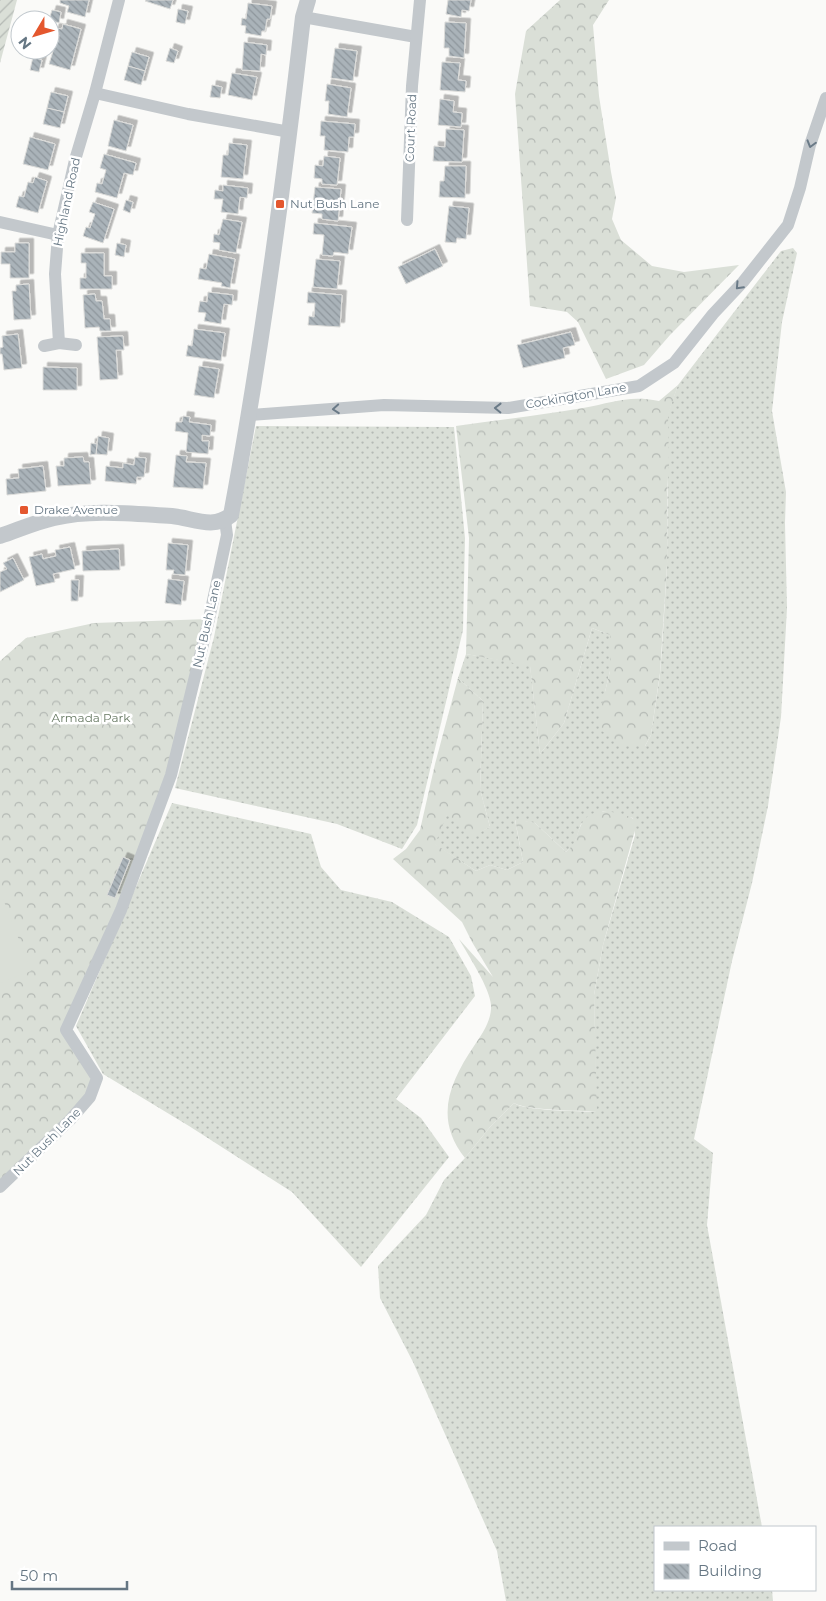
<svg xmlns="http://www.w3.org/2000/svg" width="826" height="1601" viewBox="0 0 826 1601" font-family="Montserrat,sans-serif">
<defs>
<pattern id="grass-dots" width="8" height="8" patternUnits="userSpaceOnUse" patternTransform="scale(1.25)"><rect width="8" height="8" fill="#dadfd7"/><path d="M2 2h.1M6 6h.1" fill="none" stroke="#b4b9b4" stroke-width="1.8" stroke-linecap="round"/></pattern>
<pattern id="forest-crowns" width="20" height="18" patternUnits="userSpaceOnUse" patternTransform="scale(1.25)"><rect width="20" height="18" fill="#dadfd7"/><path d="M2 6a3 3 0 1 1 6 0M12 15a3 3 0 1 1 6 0" fill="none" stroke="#b4b9b4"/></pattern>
<pattern id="garden-furrows" width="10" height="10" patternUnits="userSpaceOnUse" patternTransform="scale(1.25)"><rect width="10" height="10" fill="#dadfd7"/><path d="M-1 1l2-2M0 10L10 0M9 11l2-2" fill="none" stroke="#b4b9b4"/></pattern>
<pattern id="building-back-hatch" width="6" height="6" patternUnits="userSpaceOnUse" patternTransform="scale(1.25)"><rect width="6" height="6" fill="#aab3b9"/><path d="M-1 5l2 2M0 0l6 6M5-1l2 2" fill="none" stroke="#8e969c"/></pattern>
<filter id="shadow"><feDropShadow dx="4.5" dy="-4.5" stdDeviation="0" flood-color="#0004"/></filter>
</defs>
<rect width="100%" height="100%" fill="#fafaf8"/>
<g fill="url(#grass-dots)">
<path d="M793,248l4,5 -15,69 -10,89 14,81 -1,31 2,85 -6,109 -13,89 -16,77 -20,78 -38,178 19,14 -6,72 55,302h-107v63h117l1,11h-267l-9,-50 -84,-189 -33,-64 -2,-32 48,-51 18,-35 21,-22 25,-31 24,-24c11,8 66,8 82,9l-2,-117 9,-50 32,-110 -2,-17 -30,-7 -22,13 -7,21 -8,7 -31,-29 -20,-3 8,42 -16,8 -17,-5 -14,6 -42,-27 13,-30 26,21 17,-8 -10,-38 3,-88 -25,-23 8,-24 64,11 10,89 24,-31 28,-95 18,7v36l-5,21 40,54 6,-11 9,-61 2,-25 5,-84 1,-152 10,-28 103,-134z"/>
<path d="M256,426l198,1 11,111 -2,92 -46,195 -15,24 -65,-25 -162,-36 39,-151z"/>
<path d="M172,803l139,31 10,33 20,23 51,12 57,35 22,39 4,20 -79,103 25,19 28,39 -88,110 -69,-75 -103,-66 -86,-52 -27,-48z"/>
</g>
<g fill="url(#forest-crowns)">
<path d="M560,0h49l-16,25 6,71 12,76 5,26 -4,21 9,21 31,26 32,6 55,-7 -69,70 -26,30 -38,14 -28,-57 -11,-10 -37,-6 -15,-212 11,-63z"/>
<path d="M678,385l-10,30 1,50 -2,25v75l-7,108 -9,62 -6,11 -24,-2 -19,-13 -4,-10 12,-50v-36l-18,-7 -28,95 -24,31 -10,-88 -64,-12 3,-116 -13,-112c42,-6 85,-11 127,-18 30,-5 44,-13 76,-7z"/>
<path d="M209,619l-38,156 -105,254 31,49 -7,19 -90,90v-526l26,-23 68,-15z"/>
<path d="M458,678l25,23 -3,88 10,38 -17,9 -26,-21 -12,29 41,27 14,-6 17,5 16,-8 -8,-43 20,4 31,29c12,-10 9,-15 15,-27 6,-14 23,-16 35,-12 8,2 17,3 21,10l-34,122 -9,50 3,117c-18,-2 -70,-1 -83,-9l-24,24 -25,31c-31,-39 -16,-75 9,-112 8,-12 18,-26 17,-41 -1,-17 -23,-50 -32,-66l34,38 -21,-35 -10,-20 -69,-63 13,-10 14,-19 15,-66z"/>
</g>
<path fill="url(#garden-furrows)" d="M0,0h17l-17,63z"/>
<path fill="#dadfd7" d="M0,891l31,80 -31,12z"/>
<g fill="url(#building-back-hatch)" stroke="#dcdcda" filter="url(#shadow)">
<path d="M60,0h29l-4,17 -18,-5 2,-6 -9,-3z"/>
<path d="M146,0h27l-3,9 -25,-8z"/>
<path d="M448,0h23l-2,11 -7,-1 -1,7 -15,-3z"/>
<path d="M248,3l24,3 -2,13h-3l-2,12h-3l-1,5 -16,-3 1,-7 -5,-1 1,-7 4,1z"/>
<path d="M178,9l10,2 -3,13 -9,-2z"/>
<path d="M52,10l9,2 -2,11 -10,-3z"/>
<path d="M445,22l21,1 -2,35 -15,-2v-8h-5z"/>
<path d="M63,24l18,5 -11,41 -21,-6 5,-16 -4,-1v-7l8,2 1,-7 -6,-1 2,-6 7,1z"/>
<path d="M244,42l23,3 -1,10 -5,-1 -1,17 -18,-1z"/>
<path d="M170,48l8,3 -4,12 -8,-2z"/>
<path d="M335,48l22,3 -4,30 -22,-3z"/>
<path d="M132,52l17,5 -4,14 -17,-5z"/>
<path d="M33,57l9,3 -3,12 -9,-2z"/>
<path d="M442,62l18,1 -2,17 8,1 -1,11 -25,-2z"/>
<path d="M128,66l17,5 -4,14 -17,-5z"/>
<path d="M232,73l25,4 -5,23 -24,-5z"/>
<path d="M327,84l24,4 -4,29 -19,-3 1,-13h-4z"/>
<path d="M212,85l10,2 -2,11 -10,-1z"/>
<path d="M51,92l17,4 -4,16 -17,-4z"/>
<path d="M440,99l14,2 -1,11 9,1 -1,14 -23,-2z"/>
<path d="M47,108l17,4 -4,16 -17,-4z"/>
<path d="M114,120l19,5 -7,26 -18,-5z"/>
<path d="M321,121l34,3 -1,13h-5l-1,15 -24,-2 1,-14h-5z"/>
<path d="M446,129l18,1 -2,32 -29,-1 1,-15 11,1z"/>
<path d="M30,137l25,7 -7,26 -25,-6z"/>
<path d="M229,143l18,2 -4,34 -22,-2 2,-22h5z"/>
<path d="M104,154l32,9 -3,12 -9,-2 -7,25 -22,-6 2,-9 5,1 4,-14 -6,-2z"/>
<path d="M324,156l16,2 -3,27 -15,-1v-5l-8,-1 1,-13 8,1z"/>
<path d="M445,166h21l-1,32 -26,-1 1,-16h4z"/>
<path d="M35,177l12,4 -9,32 -22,-6 3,-11 5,1 4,-15 5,1z"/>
<path d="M223,185l25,3 -1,10 -7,-1 -2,17 -17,-2 2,-13h-9l1,-9 8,1z"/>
<path d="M315,187l26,2 -3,32 -16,-2v-5l-10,-1z"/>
<path d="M126,200l7,2 -3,11 -7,-3z"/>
<path d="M93,202l21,7 -11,34 -20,-7 3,-9 4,1 5,-14 -6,-2z"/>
<path d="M449,206l20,2 -3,31 -9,-1 -1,5 -11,-1z"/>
<path d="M223,219l19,3 -6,31 -17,-3 1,-7 -7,-1 1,-8 5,1z"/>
<path d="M314,223l38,4 -4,27 -14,-2 -1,4 -11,-1 2,-20 -11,-1z"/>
<path d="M15,243h14v35h-19v-14h-9v-12h14z"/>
<path d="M117,243l9,2 -2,12 -9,-2z"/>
<path d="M435,249l8,17 -37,18 -8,-17z"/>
<path d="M81,253h23v23h8v13h-32v-11h6v-15h-5z"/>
<path d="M209,254l26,5 -5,29 -9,-2 1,-3 -24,-4 2,-11 6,1z"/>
<path d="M316,259l24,2 -3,28 -24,-2z"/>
<path d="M29,284l2,35 -17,1 -2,-29h4v-6z"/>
<path d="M208,292l25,3 -1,10 -8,-1 -3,20 -17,-3 2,-8 -8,-1 2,-11 7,1z"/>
<path d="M308,292l34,3 -2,32 -32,-2 1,-9 5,1 1,-14h-8z"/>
<path d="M95,294l1,7h6l2,18h6l1,12h-11l-1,-4 -14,1 -2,-33z"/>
<path d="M194,329l31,4 -4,28 -35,-5 2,-11 4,1z"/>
<path d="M571,332l4,13 -12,3 2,10 -42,10 -6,-23z"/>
<path d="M18,334l4,34 -18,2 -2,-16h-2v-6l3,-1 -1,-11z"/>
<path d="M123,336l1,14h-8l2,29 -18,1 -3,-43z"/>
<path d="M199,366l20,3 -5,29 -20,-3z"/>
<path d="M43,367l34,1v22h-34z"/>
<path d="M183,416l7,1 -1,5 22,3 -1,11 -8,-1v6h7l-1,13 -22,-2 2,-19 -13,-2 1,-9h6z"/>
<path d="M98,436l11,2 -2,17 -11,-1z"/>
<path d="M91,443l6,1 -1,10 -6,1z"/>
<path d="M176,455l11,1 -1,6 20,1 -3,26 -30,-2z"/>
<path d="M83,457l1,5h5l2,22 -33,2 -2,-20h8v-8z"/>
<path d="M135,457l11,1 -2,19h-7l-1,7 -31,-3 1,-15 17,2v-5l11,2z"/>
<path d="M43,466l3,25 -39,4 -1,-16 13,-1 -1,-9z"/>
<path d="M168,543l20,2 -3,30 -12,-1 1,-4h-8z"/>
<path d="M70,547l5,22 -22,5 2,8 -19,4 -7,-29 13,-3 1,5 13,-3 -1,-6z"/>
<path d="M119,549l1,21 -37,1 -1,-20z"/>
<path d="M13,558l11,22 -24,12v-20l7,-3 -4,-6z"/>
<path d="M168,579l16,2 -3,24 -16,-2z"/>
<path d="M71,580h8l-1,21h-7z"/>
<path d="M123,857l7,3 -15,38 -8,-3z"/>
</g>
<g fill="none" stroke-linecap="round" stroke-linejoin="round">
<g stroke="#c3c8cc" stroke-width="12">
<path d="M303,17l113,20"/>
<path d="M95,93l93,21 102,18"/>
<path d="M407,220l5,-134 8,-86"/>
<path d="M0,222l58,13"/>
<path d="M59,343l-4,-69 3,-39 17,-75 20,-67 24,-93"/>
<path d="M44,346l15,-3 17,2"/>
<path d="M250,415l134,-10 124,3 131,-22 35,-23 39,-49 30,-32 45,-57 12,-37 10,-43 16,-47"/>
<path d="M0,1187l70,-67 20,-23 7,-19 -31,-48 55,-120 50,-135 38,-156 18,-84 -2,-15"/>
</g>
<path stroke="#c3c8cc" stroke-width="16" d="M0,536c18,-6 36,-14 54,-18 38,-9 80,-4 118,-2 21,2 41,14 59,-1 31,-165 53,-332 72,-498l5,-17"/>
</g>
<defs><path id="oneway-chevron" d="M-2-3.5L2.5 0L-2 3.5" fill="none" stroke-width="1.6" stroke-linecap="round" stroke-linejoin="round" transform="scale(1.25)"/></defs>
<g stroke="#6a7a87">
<use href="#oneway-chevron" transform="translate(811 144) rotate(106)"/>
<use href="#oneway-chevron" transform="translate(739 286) rotate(133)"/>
<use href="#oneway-chevron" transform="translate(498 408) rotate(-179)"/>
<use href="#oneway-chevron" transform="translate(336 409) rotate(176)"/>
</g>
<g fill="#e4572e" stroke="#fff" stroke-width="2">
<rect x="275" y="199" width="10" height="10" rx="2.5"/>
<rect x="19" y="505" width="10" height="10" rx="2.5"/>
</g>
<g text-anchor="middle" stroke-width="5" stroke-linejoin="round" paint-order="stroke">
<g font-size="12" fill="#657683" stroke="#fff">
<text transform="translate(411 128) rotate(-88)" y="4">Court Road</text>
<text transform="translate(67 202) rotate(-78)" y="4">Highland Road</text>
<text transform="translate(576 396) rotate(-10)" y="4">Cockington Lane</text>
<text transform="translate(207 624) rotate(-77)" y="4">Nut Bush Lane</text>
<text transform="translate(47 1142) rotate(-45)" y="4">Nut Bush Lane</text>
</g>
<g font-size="12" fill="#657683" stroke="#fff" text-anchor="start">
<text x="290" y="208">Nut Bush Lane</text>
<text x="34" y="514">Drake Avenue</text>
</g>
<g font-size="12" fill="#687a64" stroke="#fff">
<text x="91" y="722">Armada Park</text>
</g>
</g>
<rect x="654" y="1526" width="162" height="65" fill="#ffffff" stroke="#c1c8cd"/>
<rect x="664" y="1542" width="25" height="8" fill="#c3c8cc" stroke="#c1c8cd"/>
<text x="698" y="1551" font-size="15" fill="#657683">Road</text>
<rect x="664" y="1564" width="25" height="15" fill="url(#building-back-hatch)" stroke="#c1c8cd"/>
<text x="698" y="1576" font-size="15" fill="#657683">Building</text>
<g transform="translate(35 35) rotate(232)"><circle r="24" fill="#ffffff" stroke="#c1c8cd"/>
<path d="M0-4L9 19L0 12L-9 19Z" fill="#e4572e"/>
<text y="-8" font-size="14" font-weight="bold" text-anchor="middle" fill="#657683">N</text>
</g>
<path d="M12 1581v8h115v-8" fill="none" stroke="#657683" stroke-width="2.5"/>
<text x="20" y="1581" font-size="15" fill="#657683" stroke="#ffffff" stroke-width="4" paint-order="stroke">50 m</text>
</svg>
